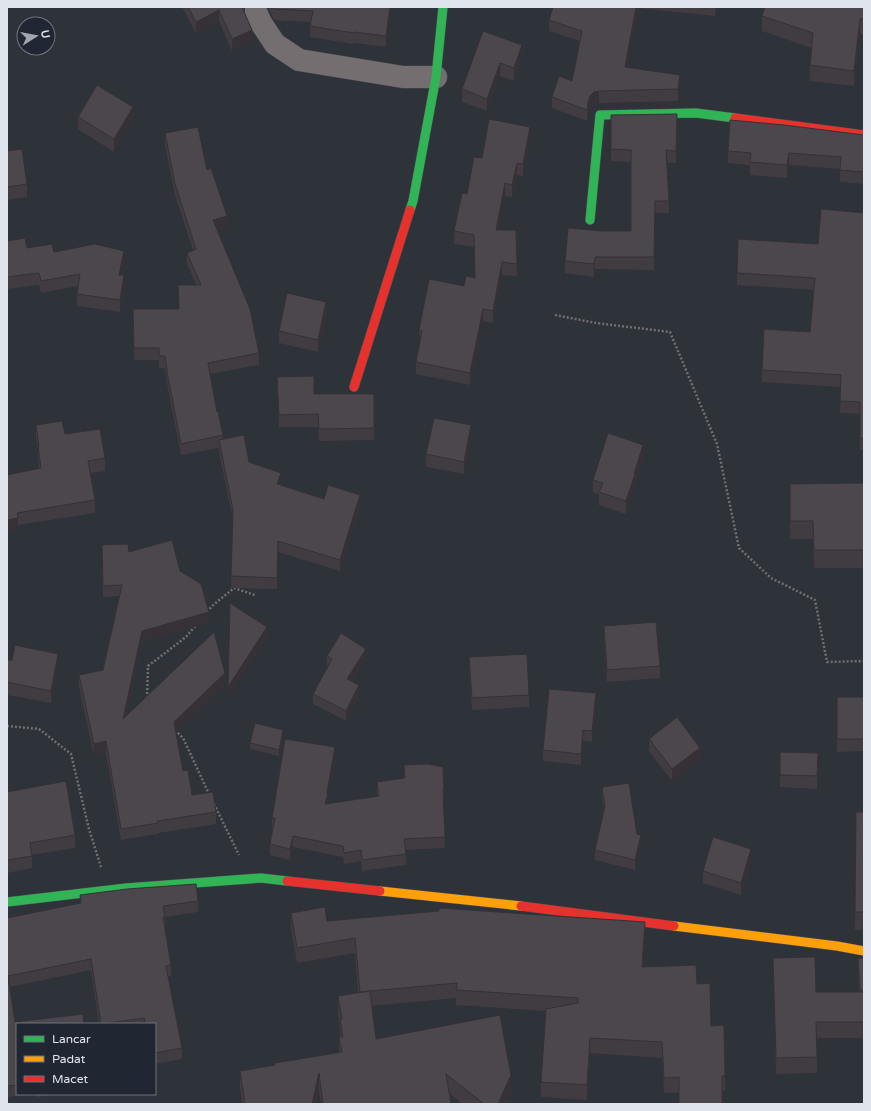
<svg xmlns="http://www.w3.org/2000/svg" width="871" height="1111" viewBox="0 0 871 1111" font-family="'Varela Round',sans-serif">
<rect width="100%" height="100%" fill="#2e3239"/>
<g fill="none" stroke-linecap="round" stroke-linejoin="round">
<g stroke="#4b4f55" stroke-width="23">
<path id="street" d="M254,7l7,16 14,21 24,16 104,17h33"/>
</g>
<g stroke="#4b4f55" stroke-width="10">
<g id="fast">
<path d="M410,210l3,-9 23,-124 7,-70"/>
<path d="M590,220l10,-105 96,-2 39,5"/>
<path d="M7,902l119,-14 135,-10 26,3"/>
</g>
</g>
<g stroke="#4b4f55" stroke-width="10">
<g id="slow">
<path d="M380,891l141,15"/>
<path d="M674,926l163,20 27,5"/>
</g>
</g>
<g stroke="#4b4f55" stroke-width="10">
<g id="jam">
<path d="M735,118l129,17"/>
<path d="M354,387l56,-177"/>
<path d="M287,881l93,10"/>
<path d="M521,906l153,20"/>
</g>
</g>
<g stroke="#716f72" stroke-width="2.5" stroke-dasharray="2 2" stroke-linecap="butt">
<path d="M555,315l41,8 74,9 47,112 22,104 32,30 44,22 12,62 37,-1"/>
<path d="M207,612l5,-6 22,-18 21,7"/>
<path d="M147,698l1,-32 38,-29 10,-12"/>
<path d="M7,726l32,3 32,25 18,75 12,38"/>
<path d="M175,730l8,8 26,56"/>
<path d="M214,804l25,51"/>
</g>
<use href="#street" stroke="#756e71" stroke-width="22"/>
<use href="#fast" stroke="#30b455" stroke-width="9"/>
<use href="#slow" stroke="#ff9f0a" stroke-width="9"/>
<use href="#jam" stroke="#e5322d" stroke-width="9"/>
</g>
<g fill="#413c42">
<path d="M182,7h63v8l7,26 -20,10 -13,-30 -23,12z"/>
<path d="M268,7h123l-5,40 -32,-4v1l-44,-7v-11l1,-4 -37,-2z"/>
<path d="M553,7h163l-1,9 -77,-8 -11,59 53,20 -2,14 -79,2 -5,1 -4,4 -2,5 -1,8 -35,-13v-11l20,-16 8,-40 -31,-10v-11z"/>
<path d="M864,7v28l-4,-1 -6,52 -44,-5v-16l2,-17 -50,-17v-15z"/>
<path d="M483,31l39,26 -8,24 -14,-5 -13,35 -25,-9v-13z"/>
<path d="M677,114l-1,49h-9l2,50h-14l-1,57 -59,-1 -1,8 -29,-4v-12l37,-30h29v-69l-20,-1v-12z"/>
<path d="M78,117l55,2 -19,33 -36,-23z"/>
<path d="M165,133l42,37 20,58 -10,3 42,122v12l-49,9 7,38 6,23v5l26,22 32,22v1l43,14 36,7 -20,65 -62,-19 -1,37 -46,-1 2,-68 -14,-68v-4l-38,7 -13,-66 -3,-21h-6v-8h-25l-1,-51h46l17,-24 -9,-21v-11l6,-3 -18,-55 -10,-50z"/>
<path d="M864,135v49l-24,-2v-13l-51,-4 -2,13 -37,-3v-10l-22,-2v-12z"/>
<path d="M530,139l-7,37 -6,-1 -5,22 -7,-1 -7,34h18l1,46 -15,-1 -9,48 -10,-2 -13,64 -54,-11v-12l4,-20 -1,-12 45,-44 11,-8 -1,-31 -20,-3v-13l13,-37 15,-36z"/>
<path d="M7,151l20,33v13l-20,3z"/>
<path d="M864,213v237h-4v-36l-20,-1 1,-26 -79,-5v-12l48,-38 4,-42 -77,-5v-12l81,-29z"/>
<path d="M7,241l20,7 97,15 -3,12 3,12 -4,25 -43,-6v-12l1,-8 -37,7 -2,-8 -32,4z"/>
<path d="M326,315l-8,37 -39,-9v-12z"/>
<path d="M277,377l37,17h60v46l-55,1 -1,-14h-39z"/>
<path d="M36,425l29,9 40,24v13l-15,2 5,27v13l-77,12v5l-11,2 32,-64 -1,-9v-11l-2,-10z"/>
<path d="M471,437l-7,37 -38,-7v-13z"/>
<path d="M643,458l-8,24v5l-9,27 -27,-9v-11l-6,-2v-12z"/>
<path d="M864,483v85h-50l-1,-29h-23v-55z"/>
<path d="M102,545l27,7 51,19 29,52 -67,19 -16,74 99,-31 -49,47 7,39 9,24 24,17v12l-58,9v1l-37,6 -15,-87 -12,2 -15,-68v-12l24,-5 16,-74 -16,1z"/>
<path d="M604,626l56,40v12l-53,4 -3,-43z"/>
<path d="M327,656l39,3 -14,23 7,13 -13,26 -33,-17v-10l15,-28 -1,-1z"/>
<path d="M469,657l60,38v12l-57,3 -3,-41z"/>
<path d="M7,660l51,6 -7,37 -44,-8z"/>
<path d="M837,697h27v54l-27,1z"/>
<path d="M596,704l-4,38 -9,-1 -2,24 -38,-4v-11z"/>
<path d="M283,736l-4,20 -29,-7v-6z"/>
<path d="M649,739l51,21 -28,21 -23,-30z"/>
<path d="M335,758l-7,41v5l49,-8v-14l27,-4v-13l40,24v11h-1l2,48 -39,2v15l-44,6 -1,-10 -17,3 -1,-7 -50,-10 -3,13 -20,-5v-11l3,-15h-1v-11z"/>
<path d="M818,766l-1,23 -37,-2v-12z"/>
<path d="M602,787l35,47 4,11 -6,25 -40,-10v-10l9,-40 -2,-13z"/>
<path d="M7,792l68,43v13l-43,7v13l-25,5z"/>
<path d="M856,812h8v118h-9z"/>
<path d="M751,862l-10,33 -38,-12v-12z"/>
<path d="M80,895l118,6v11l-33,5v11l6,37v11h-3l14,72v11l-27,5v-40h-56l-8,-54 -81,17 5,35 2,2v70h42l-23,3 -1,-3 -28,3v-179l73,-15z"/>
<path d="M291,913l36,8 318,16 -2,30 54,17 14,42 13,-1 1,66 -61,2 -2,-35 -72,-5 -3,47 -46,-3v-15l5,-71 -90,-6v-7l-85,8 5,33 135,53 -5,12h-44l-12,-10 1,10h-130l-2,-14 -3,14h-74l-2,-16v-17l35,-6 64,-12v-16h2l-1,-9 -2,-15v-17l20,-3 -3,-40 -58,10 -6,-35z"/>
<path d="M773,958l43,34h43l-1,-22v-12h6v80h-47v35l-41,1z"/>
</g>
<g fill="#353136">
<path d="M390,7h1v2l-5,38v-11z"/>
<path d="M636,7h2v1l-13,70v-11z"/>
<path d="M219,10v11l-23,12v-11z"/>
<path d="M860,19v15l-6,52v-15z"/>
<path d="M252,30v11l-20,10v-12z"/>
<path d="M522,45v12l-8,24v-13z"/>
<path d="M500,63v13l-13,35v-12z"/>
<path d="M680,75v12l-2,14v-12z"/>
<path d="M599,91v12l-5,1 -4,4 -2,5 -1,8 1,-19 2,-6 4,-4z"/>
<path d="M133,107v12l-19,33v-13z"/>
<path d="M530,127v12l-7,37v-12z"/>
<path d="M789,153v12l-2,13v-13z"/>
<path d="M517,163v12l-5,22v-12z"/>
<path d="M505,183v13l-9,47v-13z"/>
<path d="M227,216v12l-14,4v-12z"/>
<path d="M124,251v12l-5,23v-11z"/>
<path d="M595,257v12l-1,8v-13z"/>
<path d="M502,262v13l-9,48v-12z"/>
<path d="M124,275v12l-4,25v-12z"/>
<path d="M326,302v13l-8,37v-12z"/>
<path d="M483,309v12l-13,64v-12z"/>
<path d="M471,425v12l-7,37v-12z"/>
<path d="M643,445v13l-8,24v5l-9,27v-13l8,-27z"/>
<path d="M281,473v11l-4,11v-11z"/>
<path d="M360,495v11l-20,65v-11z"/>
<path d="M18,518v12l-11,2v-12z"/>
<path d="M209,612v11l-67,19 -19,88v-11l19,-88z"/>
<path d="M267,627v12l-39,60v-12z"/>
<path d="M366,649v10l-19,30v-10z"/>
<path d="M58,654v12l-7,37v-12z"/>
<path d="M225,673v12l-51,49v-12z"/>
<path d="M359,685v10l-13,26v-10z"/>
<path d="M596,693v11l-4,38v-11z"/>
<path d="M283,730v6l-4,20v-6z"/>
<path d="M583,730v11l-2,24v-11z"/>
<path d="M106,741v12l-12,2v-11z"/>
<path d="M335,747v11l-7,41v5h-3z"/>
<path d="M700,748v12l-28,21v-12z"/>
<path d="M641,835v10l-6,25v-10z"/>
<path d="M293,836v11l-3,13v-11z"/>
<path d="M751,849v13l-10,33v-12z"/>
<path d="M645,922v15l-3,45v-15z"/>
<path d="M590,1038v15l-3,47v-15z"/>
<path d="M319,1073v17l-3,14h-4z"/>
<path d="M511,1075v17l-5,12h-8z"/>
</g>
<g fill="#4c464d" stroke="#353136">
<path d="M188,7h54l10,23 -20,9 -13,-29 -23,12z"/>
<path d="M273,7h117l-4,29 -32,-4v1l-44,-7 3,-15 -39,-2z"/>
<path d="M553,7h83l-11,60 55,8 -2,14 -79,2 -5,1 -4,4 -2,6 -1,8 -35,-13 7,-21 13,5 10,-50 -33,-11z"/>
<path d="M765,7h99v12h-4l-6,52 -44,-6 3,-32 -51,-17z"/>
<path d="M483,31l39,14 -8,23 -14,-5 -13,36 -25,-10z"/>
<path d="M97,85l36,22 -19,32 -36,-22z"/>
<path d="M677,114l-1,37 -10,-1 3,51h-14l-1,56h-59l-1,7 -29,-3 3,-33 34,3h29v-81l-20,-1v-34z"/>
<path d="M489,119l41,8 -7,37 -6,-1 -5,22 -7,-2 -9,47h20l1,34 -15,-2 -9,49 -10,-2 -13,64 -54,-11 6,-31 -3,-1 10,-51 35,7 2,-10 9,2 -1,-43 -20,-4 8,-38 5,1 7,-37 8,1z"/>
<path d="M730,120l54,5 80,10v37l-24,-2 1,-13 -52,-4 -2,12 -37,-3 1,-9 -23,-2z"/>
<path d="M198,127l9,43 4,-2 16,48 -14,4 37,89 9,44 -51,10 9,49 1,-1 5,24 -42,9 -13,-67 -3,-21h-6v-8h-25l-1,-39h46l-1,-24h23l-14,-32 9,-4 -21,-65 -10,-51z"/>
<path d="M22,149l5,35 -20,3v-36z"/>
<path d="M821,209l43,4v225h-4v-36l-20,-1 1,-26 -79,-5 2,-41 46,3 5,-54 -78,-5 1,-34 80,5z"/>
<path d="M25,238l2,10 25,-4 2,8 41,-8 29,7 -5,24h5l-4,25 -43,-6 3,-20 -39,7 -2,-8 -32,4v-36z"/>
<path d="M287,293l39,9 -8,38 -39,-9z"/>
<path d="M314,376v18h60v34l-55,1 -1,-15 -39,1 -2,-38z"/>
<path d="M434,418l37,7 -7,37 -38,-8z"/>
<path d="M62,421l3,13 35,-5 5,29 -17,3 7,39 -78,13 1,5 -11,2v-45l34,-7 -3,-22h1l-3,-21z"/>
<path d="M608,433l35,12 -9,29h1l-9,27 -27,-9 4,-9 -10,-3z"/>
<path d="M244,435l5,27 32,11 -4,11 47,15 4,-14 32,10 -20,65 -62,-19 -1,37 -46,-2 2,-66 -14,-70z"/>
<path d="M864,483v67h-50l-1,-29h-23v-37z"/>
<path d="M172,540l8,31 21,13 8,28 -67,19 -19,88 91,-87 11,41 -51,49 9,49 5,-1 4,25 21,-3 3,20 -59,9 1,2 -37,6 -15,-88 -12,3 -15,-69 24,-5 19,-85 -19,1 -1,-41 26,-1 1,8z"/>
<path d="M230,603l37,24 -39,60z"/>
<path d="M656,622l4,44 -53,4 -3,-44z"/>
<path d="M341,633l25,16 -19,30 12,6 -13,26 -33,-17 19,-35 -5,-3z"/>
<path d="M15,645l43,9 -7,37 -44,-9v-22h5z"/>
<path d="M527,654l2,41 -57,3 -3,-41z"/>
<path d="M549,689l47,4 -4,38 -9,-1 -2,24 -38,-4z"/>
<rect x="837" y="697" width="27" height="42"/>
<path d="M677,717l23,31 -28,21 -23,-30z"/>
<path d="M255,723l28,7 -4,20 -29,-7z"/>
<path d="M285,739l50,8 -8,46h1l-3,11 54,-8 -2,-14 28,-4 -1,-13 24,-1 15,3 1,22h-1l2,48 -41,2 2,15 -44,6 -1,-10 -17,3 -1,-7 -50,-10 -3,13 -20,-5 5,-26h-3z"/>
<path d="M780,752l38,1 -1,23 -37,-1z"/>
<path d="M66,781l9,54 -45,8 2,13 -25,4v-68z"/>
<path d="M629,783l8,51 4,1 -6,25 -40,-10 10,-44 -3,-19z"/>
<path d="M856,812h8v100h-9z"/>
<path d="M713,837l38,12 -10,34 -38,-12z"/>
<path d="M196,884l2,17 -35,5 2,11h-2l8,48 -5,1 16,82 -27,5v-29h-10l-1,-6 -43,6 -10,-65 -83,17 7,46 68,-8 1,10h-67v61l-10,1v-168l74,-15 -1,-8 47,-6z"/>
<path d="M325,907l2,14 112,-10v-3l206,14 -3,45 54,-2 1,19 13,-1 1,43 13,-1 1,51h-3v28h-43v-27l-15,1 -2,-36 -72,-4 -3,47 -46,-3 5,-73 32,-6v-5l-122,-8 1,-7 -97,9 -5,-54 -58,10 -6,-35z"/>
<path d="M815,957l1,35h48v30h-48l1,35 -41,1 -3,-100z"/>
<path d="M858,958h6v32h-4z"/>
<path d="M370,991l6,48 124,-24 11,60 -13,29h-14l-38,-30 5,30h-128l-4,-31 -7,31h-67l-5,-33 35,-6v-2l67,-11 -3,-15h4l-3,-18h2l-4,-23z"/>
</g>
<rect width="871" height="1111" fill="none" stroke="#e0e5ed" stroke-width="16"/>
<rect x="16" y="1023" width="140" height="72" fill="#202732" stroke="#6d737d"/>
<rect x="24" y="1036" width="20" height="6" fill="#30b455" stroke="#6d737d"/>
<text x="52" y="1043" font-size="12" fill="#e0e5ed">Lancar</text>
<rect x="24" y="1056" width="20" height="6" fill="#ff9f0a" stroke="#6d737d"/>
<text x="52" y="1063" font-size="12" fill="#e0e5ed">Padat</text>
<rect x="24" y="1076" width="20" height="6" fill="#e5322d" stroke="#6d737d"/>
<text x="52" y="1083" font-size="12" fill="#e0e5ed">Macet</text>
<g transform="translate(36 36) rotate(79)"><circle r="19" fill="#202732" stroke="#6d737d"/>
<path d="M0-3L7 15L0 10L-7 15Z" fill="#a2a6ae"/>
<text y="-6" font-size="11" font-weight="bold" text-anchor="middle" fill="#e0e5ed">U</text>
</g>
</svg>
